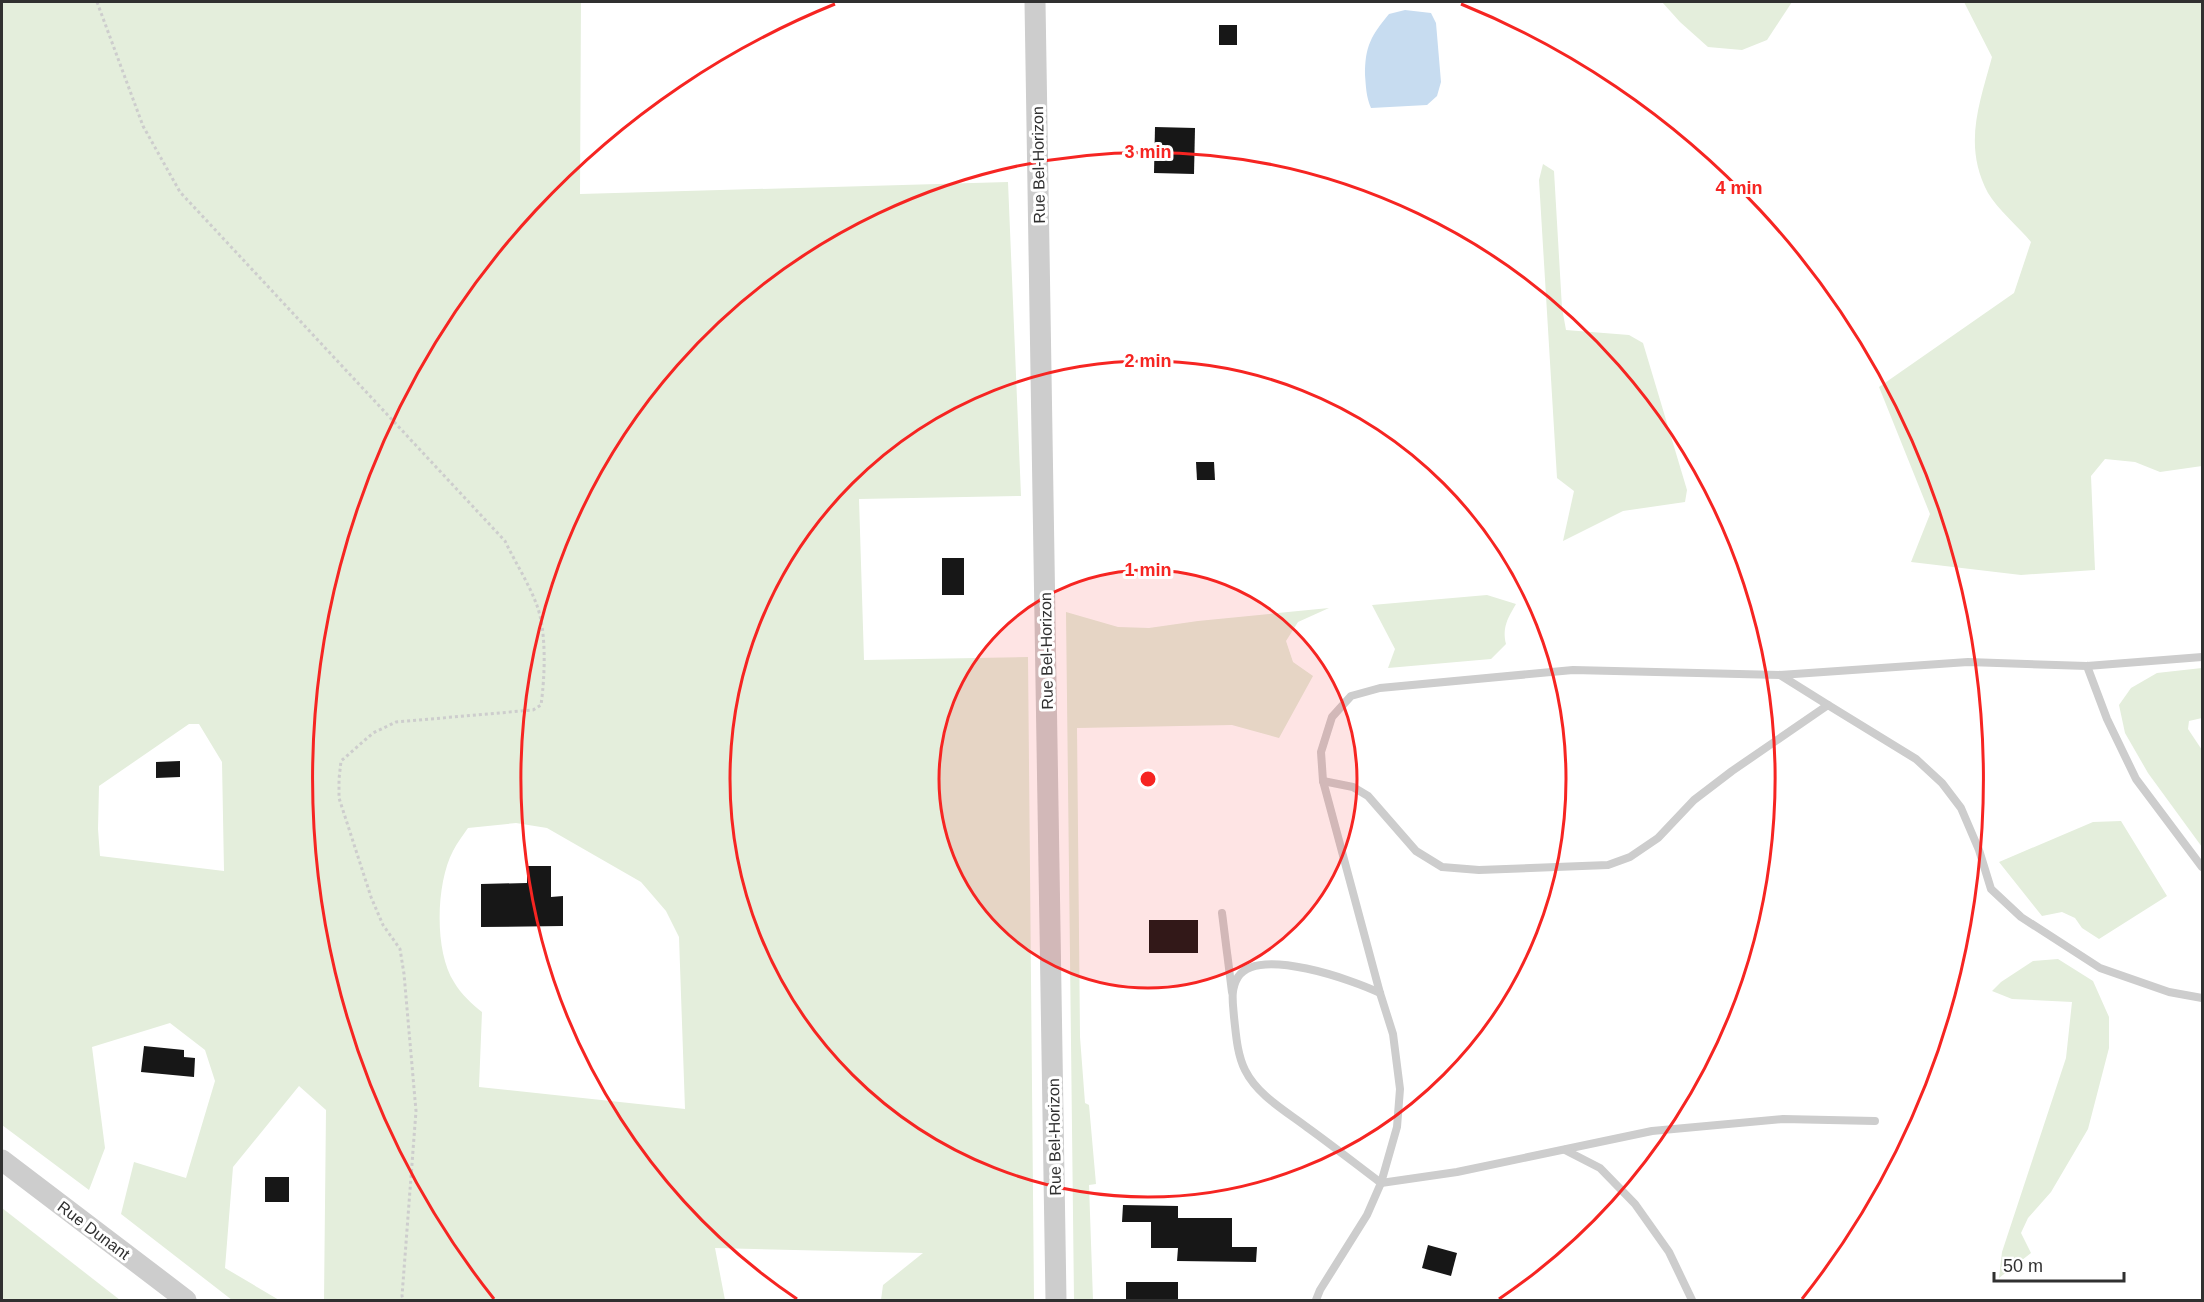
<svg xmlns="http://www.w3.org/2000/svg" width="2204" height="1302" viewBox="0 0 2204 1302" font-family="Arial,sans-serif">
<rect width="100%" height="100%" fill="#fff"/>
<g fill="#e4eedc" fill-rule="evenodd">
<path d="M2,2h579l-1,192 428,-12 13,314 -162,3 5,161 164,-3 6,643h-153l2,-15 40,-32 -208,-5 10,52h-401l2,-190 -27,-24 -66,81 -8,101 54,32h-47l-111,-86 13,-52 52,16 29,-97 -10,-31 -35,-27 -78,24 13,101 -16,42 -87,-65zM189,724h10l23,38 2,109 -124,-15 -2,-27 1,-43zM516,823l31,5 94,54 25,29 13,26 6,172 -206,-22 3,-75c-10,-8 -21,-18 -28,-30 -20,-31 -18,-99 -1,-131 4,-8 10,-16 15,-23z"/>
<path d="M1662,2h130l-25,38 -25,10 -34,-3 -28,-25z"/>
<path d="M1964,2h238v464l-42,6 -25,-10 -30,-3 -14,17 4,94 -74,5 -110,-13 19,-48 -51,-127 135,-94 17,-51c-12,-15 -33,-32 -43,-49 -25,-47 -9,-88 4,-136z"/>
<path d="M1543,164l11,7 8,137 4,22 63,5 14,8 44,147 -2,12 -62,9 -60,30 11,-50 -17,-13 -18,-298z"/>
<path d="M1487,595l29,9c-8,14 -14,23 -10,40l-15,15 -103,9 7,-19 -23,-44z"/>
<path d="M1329,608l-31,14 -12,19 7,21 20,14 -34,62 -47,-13 -155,3 3,309 5,66 4,2 7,79 -7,1 4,115h-19l-8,-688 52,15 31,1 49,-7z"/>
<path d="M2202,668v50l-13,3 -1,8 14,21v97l-54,-74 -23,-40 -6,-28 12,-17 26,-15z"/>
<path d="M2121,821l46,75 -68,43 -17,-11 -7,-10 -13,-6 -20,4 -43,-54 94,-40z"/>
<path d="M2058,959l35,22 16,36v31l-21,81 -37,63 -23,26 -7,15 10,20 -32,25 3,-26 64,-194 6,-56 -60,-3 -20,-8 9,-9 32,-21z"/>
<path d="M2,1208l118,92h-118z"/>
</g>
<path fill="#c7dcf0" d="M1405,10l26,3 5,10 5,59 -4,14 -10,9 -56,3c-5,-12 -5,-21 -6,-33 0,-29 6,-39 24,-61z"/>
<g fill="#171717">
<rect x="1219" y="25" width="18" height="20"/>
<path d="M1155,127l40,1 -1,46 -40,-1z"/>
<path d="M1196,462h18l1,18h-18z"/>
<rect x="942" y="558" width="22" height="37"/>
<path d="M180,761v16l-24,1v-16z"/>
<path d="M527,866h24v31l12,-1v30l-82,1v-43l46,-1z"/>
<rect x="1149" y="920" width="49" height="33"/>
<path d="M144,1046l40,4v7l11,1 -1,19 -53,-5z"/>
<rect x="265" y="1177" width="24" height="25"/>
<path d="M1123,1205l55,1v12h54v29h25l-1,15 -79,-1 1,-13h-27v-26h-29z"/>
<path d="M1428,1245l29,8 -6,23 -29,-8z"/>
<rect x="1126" y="1282" width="52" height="18"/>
</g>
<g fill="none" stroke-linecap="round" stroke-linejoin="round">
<path stroke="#cdcdcd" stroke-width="3" stroke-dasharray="3 3" stroke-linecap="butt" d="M97,2l46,124 37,66 325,349c10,21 23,41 31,62 11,27 9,73 5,102l-8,5 -137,12 -23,11 -32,28 -2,18v19l32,99 12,28 17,24 4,25 12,137 -14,185 1,4"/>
<g stroke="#cdcdcd" stroke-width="8">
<path d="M2087,666l20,53 29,60 66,88"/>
<path d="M1780,675l48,30"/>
<path d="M1323,781l30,6 15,9 48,55 26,16 37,3 129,-5 22,-8 28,-19 36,-38 38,-29 96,-66 88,54 26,24 19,25 18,42 12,39 30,28 79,51 69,24 33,6"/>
<path d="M1222,913l10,79"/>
<path d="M1380,993c-27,-13 -122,-47 -142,-16 -8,13 -5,26 -4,40 2,17 3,37 11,53 13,26 41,41 63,58 25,18 49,37 73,55l76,-11 195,-41 131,-12 92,2"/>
<path d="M1565,1150l35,18 35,36 34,48 23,48"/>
<path d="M1316,1300l4,-10 47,-75 14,-32 16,-56 3,-38 -7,-55 -13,-41 -57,-212 -2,-29 11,-35 19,-21 29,-8 193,-18 207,5 188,-13 119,4 115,-9"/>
</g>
<g stroke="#cdcdcd" stroke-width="21">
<path d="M1035,2l21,1298"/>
<path d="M2,1160l184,140"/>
</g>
</g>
<circle cx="1148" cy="779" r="209" fill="#f62522" fill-opacity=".12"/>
<g fill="none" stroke="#f62522" stroke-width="3">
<circle cx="1148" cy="779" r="209"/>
<circle cx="1148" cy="779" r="418"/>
<path d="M797 1299A627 627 0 1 1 1499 1299"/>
<path d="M494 1299A836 836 0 0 1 835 4M1461 4A836 836 0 0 1 1802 1299"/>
</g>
<g text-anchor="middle" stroke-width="6" stroke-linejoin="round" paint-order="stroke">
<g font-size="16" fill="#303030" stroke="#fff">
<text transform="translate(1038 165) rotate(-91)" y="6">Rue Bel-Horizon</text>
<text transform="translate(1046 651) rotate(-91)" y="6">Rue Bel-Horizon</text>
<text transform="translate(1054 1137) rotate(-91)" y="6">Rue Bel-Horizon</text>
<text transform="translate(94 1230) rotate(37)" y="6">Rue Dunant</text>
</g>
</g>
<circle cx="1148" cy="779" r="9" fill="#f62522" stroke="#fff" stroke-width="3"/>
<g font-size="18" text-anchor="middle" font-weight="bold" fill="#f62522" stroke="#fff" stroke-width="6" stroke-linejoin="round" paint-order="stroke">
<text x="1148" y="158">3 min</text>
<text x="1739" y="194">4 min</text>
<text x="1148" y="367">2 min</text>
<text x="1148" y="576">1 min</text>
</g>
<rect width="2204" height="1302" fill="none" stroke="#303030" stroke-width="6"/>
<path d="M1994 1272v9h130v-9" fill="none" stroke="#303030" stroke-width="3"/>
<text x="2003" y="1272" font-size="18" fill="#303030" stroke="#ffffff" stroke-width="4.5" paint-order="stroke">50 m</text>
</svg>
